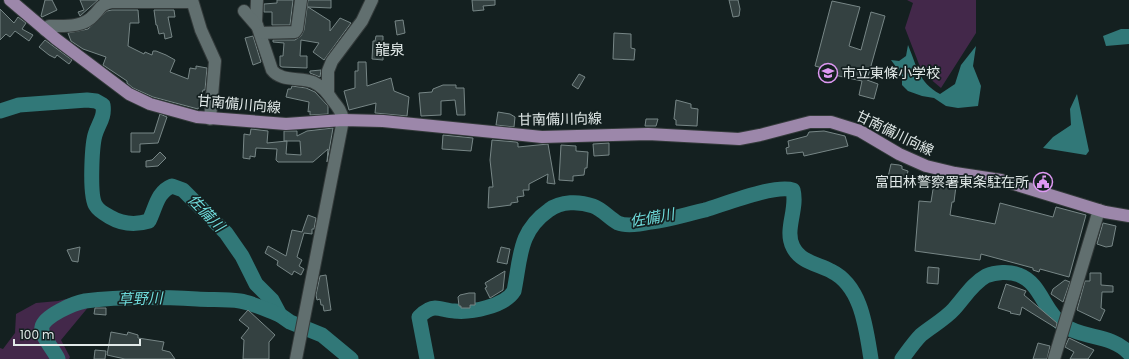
<svg xmlns="http://www.w3.org/2000/svg" width="1129" height="359" viewBox="0 0 1129 359" font-family="Poppins,'Noto Sans JP',sans-serif">
<rect width="100%" height="100%" fill="#142020"/>
<g fill="#43284a">
<path d="M907,0h69v33l-35,55 -19,-16 -17,-44 8,-25z"/>
<path d="M91,293l8,10 -9,2 -29,35 9,17 -1,2h-69v-11l3,1 12,-16 1,-19 20,-11 22,-2z"/>
</g>
<g fill="#317878">
<path d="M1121,29h8v15l-23,2 -3,-10z"/>
<path d="M908,45c9,21 10,37 32,49l15,-10 6,-19 15,-19 -3,20 8,20 -3,20 -20,2 -12,-2 -12,-8 -12,-2 -14,-5 -6,-6v-10l-11,-15 8,1 7,-5z"/>
<path d="M1077,94l12,57 -3,4 -43,-7 10,-11 18,-12 -1,-16z"/>
</g>
<g fill="none" stroke-linecap="round" stroke-linejoin="round">
<g stroke="#317878" stroke-width="15">
<path d="M0,111l19,-6 68,-5 9,1 7,4c2,13 -5,19 -8,30 -3,11 -6,62 1,71 3,5 9,8 14,11 12,7 26,8 39,4 7,-14 8,-29 23,-35l11,4 43,43 16,23 14,28 16,16 8,15 10,7 32,13 29,24"/>
<path d="M58,359c-4,-9 -18,-24 -16,-32 2,-11 32,-24 43,-26 37,-5 75,-4 112,-2 14,1 29,0 43,2 13,2 27,9 40,14"/>
<path d="M427,359l-8,-42c4,-4 10,-9 16,-9 6,0 13,3 19,3 17,2 51,-5 60,-20 7,-34 4,-59 35,-81 12,-9 30,-9 44,-4 9,3 16,12 25,17 9,4 24,1 33,-1 18,-2 36,-8 54,-12 20,-6 70,-26 88,-20 5,19 -9,40 0,57 7,15 25,17 38,24 31,15 35,58 40,88"/>
<path d="M902,359c6,-8 12,-17 19,-24 11,-9 24,-16 33,-26 10,-11 19,-26 32,-33 9,-4 24,-5 33,-1 22,8 25,37 44,50 20,14 48,9 66,28"/>
</g>
</g>
<g fill="#344141" stroke="#778686">
<path d="M45,0h7l5,10 -15,7 -1,-1z"/>
<path d="M80,0h18l-18,16 -2,-4 6,-2z"/>
<path d="M277,0h16l-3,25h-18v-13h-8v-8l13,-1z"/>
<path d="M308,0h23v8l-23,-1 22,14v10l10,-13 11,5 -27,37 -11,-8 6,-9 -18,-3 -1,16h7v12l-25,-1 -2,-1v-10h3l1,-13 -11,-1v-2h22l6,-4 3,-6z"/>
<path d="M472,0h23v5l-12,1 1,4 -11,1z"/>
<path d="M729,0h9l2,9 -1,7 -6,1z"/>
<path d="M832,1l28,6 -11,39 12,4 10,-38 14,4 -18,64 11,4 -4,15 -15,-4 3,-14 -37,-8 1,-4 -11,-3z"/>
<path d="M0,9l14,14 4,-6 8,6 -4,6 11,6 -4,6 -14,-10 -5,6 -4,-3 -6,6z"/>
<path d="M112,10h26l1,13h-9l-2,23 16,8 1,-2 7,3 1,-4h3l10,4 9,5 -5,12 18,7 2,-11 6,1v-3l11,2 -2,22h-2l-5,19 -45,-12 -20,-9 -6,-5v-2l-24,-16 3,-8 -23,-8 -12,-8 -3,-8 20,-4 19,-18z"/>
<path d="M154,10h20l1,7h-7l4,20 -7,2 -1,-6 -5,1 -2,-9h-1z"/>
<path d="M403,20l2,13 -8,2 -2,-14z"/>
<path d="M614,33l17,1v14l4,1 -1,11 -21,-1z"/>
<path d="M253,36l8,26 -8,3 -8,-27z"/>
<path d="M376,36h7v24l-11,-1 1,-18h2z"/>
<path d="M45,40l27,20 -3,4 -12,-9 -2,3 -6,-3 -10,-8z"/>
<path d="M358,62h8l1,24 24,-8 3,13 15,6 -2,19 -32,-3 1,-10 -27,7 -5,-19 11,-3v-17h3z"/>
<path d="M321,70l-1,7 -10,-4v-2z"/>
<path d="M579,74l6,3 -7,12 -6,-4z"/>
<path d="M443,85h13v3h8l1,27h-8l-2,-15 -14,1v14l-20,1 -2,-23 13,-1 1,-3z"/>
<path d="M292,86l14,2 9,4 13,14v8l-18,1v-4l-2,1 1,-10 -23,-5 2,-8h3z"/>
<path d="M676,100l15,4v4l7,1 -1,17 -21,-1v-5l-2,-1z"/>
<path d="M498,112l12,2 5,3 -1,10 -18,-2z"/>
<path d="M160,114l7,3 -9,26 -18,1v8h-9v-19h23z"/>
<path d="M646,119h12l-2,7h-11z"/>
<path d="M333,128l-6,34 1,-13 -15,13h-35l-2,-2 1,-11 -21,-1 -1,9 -5,-1v3l-7,-1 1,-24 6,1 1,-6 17,2 -1,12 20,-2 -1,13 15,1 -1,-14h-16v-10h13v5l10,-5z"/>
<path d="M824,131l21,5 3,10 -44,10 -1,-4 -16,2 -1,-6 3,-1 -1,-6 19,-5 2,-4z"/>
<path d="M443,135l30,3 -2,13 -29,-2z"/>
<path d="M492,140l24,2 2,1v4l30,-3 7,40 -8,-1 1,-9 -19,10v6h-6l1,6 -7,1 1,5 -7,1v2l-23,3 1,-21h4l-3,-27z"/>
<path d="M609,143v12l-15,1 -1,-12z"/>
<path d="M561,145l15,1v5l12,1 -1,16h-2l-1,7 -11,1v5l-14,-1z"/>
<path d="M160,152l6,6 -8,8 -12,1v-6l6,-1z"/>
<path d="M891,164l8,1 3,1v3l6,2 -2,9 -18,-3z"/>
<path d="M934,183l22,3 -2,16h-2l-2,13 45,9 5,-21 53,14 3,-10 30,8 -17,62 -29,-8 -1,3 -6,-2v-2l-52,-14 -1,6 -65,-9 4,-50 12,1z"/>
<path d="M308,215l8,3 -2,11h-2v5l-8,-1 -7,24 5,3 -3,6 5,3 -3,6 -7,-4 -2,4 -15,-10 1,-4 -13,-8 3,-7 18,10 6,-26 10,2z"/>
<path d="M1103,223l13,3 -4,20 -6,1 -9,-3z"/>
<path d="M80,247l-2,15 -6,-1 -5,-11z"/>
<path d="M501,247l9,2 -3,15 -10,-2z"/>
<path d="M928,267l11,1 -1,16 -11,-1z"/>
<path d="M505,271l-2,19 -13,8 -5,-10 2,-1 -2,-4z"/>
<path d="M1090,273h11v12l12,1v6h-11l-1,16 4,2 -5,11 -23,-11 8,-29h5z"/>
<path d="M326,275l5,35 -7,1 -1,-6h-2l-1,-6 -3,1 -1,-5 4,-19z"/>
<path d="M1065,280l5,2 -7,20 -12,-8 2,-5z"/>
<path d="M1006,284l20,7 -2,4 33,28 -1,5 -34,-21 -2,8 -10,-2 1,-1 -13,-4z"/>
<path d="M469,293h6v12h-5v3h-9v-2h-2l-1,-9 2,-2z"/>
<path d="M95,308h11v7l-12,-1z"/>
<path d="M248,310l27,25 -6,7v17h-26l1,-19 -3,-2 8,-10 -10,-8z"/>
<path d="M111,332l16,3 1,-3 10,3v3l26,4 -2,8 8,2 5,7h-50l-18,-4z"/>
<path d="M1069,338l25,12 -6,9h-18l4,-7 -9,-5z"/>
<path d="M1038,343l12,3 -3,13h-14z"/>
<path d="M95,350l11,1 -1,8h-11z"/>
</g>
<g fill="none" stroke-linecap="round" stroke-linejoin="round">
<g stroke="#333a3a" stroke-width="14">
<g id="minor">
<path d="M192,0l9,30 14,31 -5,58"/>
<path d="M257,0l-1,22 16,48c9,12 28,7 41,12 9,4 15,11 20,19 5,6 9,11 10,19l-47,239"/>
<path d="M244,11l13,15"/>
<path d="M45,30l4,-4c15,0 34,2 45,-11 6,-6 7,-11 17,-13h81"/>
<path d="M260,33l35,-1 2,-3 4,-29"/>
<path d="M328,94v-23l4,-10 30,-40 10,-21"/>
<path d="M1054,359l45,-149"/>
</g>
</g>
<g stroke="#333a3a" stroke-width="14">
<path id="major" d="M10,0l46,39 73,55 21,10 47,13 89,7 57,-4 40,1 159,16 106,-3 91,5 21,-4 50,-13h21l29,9 39,23 27,12 29,7 46,7 104,32 24,4"/>
</g>
<use href="#minor" stroke="#616f6f" stroke-width="12"/>
<use href="#major" stroke="#9c87aa" stroke-width="12"/>
</g>
<defs>
<g id="school-ring" transform="scale(1)"><circle r="9.5" fill="#142020" stroke="#de98f2" stroke-width="1.5"/><path d="M0-5L7-2L0 1L-7-2ZM-4 1L0 2.5L4 1V4Q0 6-4 4Z" fill="#de98f2"/></g>
<g id="civic-ring" transform="scale(1)"><circle r="9.5" fill="#142020" stroke="#de98f2" stroke-width="1.5"/><path d="M-.6-6.5H3V-4.5H.6V-3L4-1V1h2V6H-6V1h2V-1L-.6-3ZM-1.2 2.5V6h2.4V2.5Z" fill="#de98f2"/></g>
</defs>
<g fill-rule="evenodd">
<use href="#school-ring" x="828" y="73"/>
<use href="#civic-ring" x="1043" y="182"/>
</g>
<g text-anchor="middle" stroke-width="3.5" stroke-linejoin="round" paint-order="stroke">
<g font-size="14" fill="#e1e9e8" stroke="#142020" text-anchor="start">
<text x="842" y="78">市立東條小学校</text>
<text x="1029" y="187" text-anchor="end">富田林警察署東条駐在所</text>
</g>
<g font-size="14" fill="#e1e9e8" stroke="#142020">
<text transform="translate(239 104) rotate(5)" y="5">甘南備川向線</text>
<text transform="translate(560 119) rotate(-1)" y="5">甘南備川向線</text>
<text transform="translate(895 133) rotate(26)" y="5">甘南備川向線</text>
</g>
<g font-size="15" fill="#e1e9e8" stroke="#142020">
<text x="390" y="55">龍泉</text>
</g>
<g font-size="15" font-style="italic" fill="#6fdcdc" stroke="#142020">
<text transform="translate(206 213) rotate(46)" y="5">佐備川</text>
<text transform="translate(652 218) rotate(-10)" y="5">佐備川</text>
<text transform="translate(140 299) rotate(-2)" y="5">草野川</text>
</g>
</g>
<path d="M14 339v6h126v-6" fill="none" stroke="#e1e9e8" stroke-width="2"/>
<text x="20" y="339" font-size="12" fill="#e1e9e8" stroke="#142020" stroke-width="3" paint-order="stroke">100 m</text>
</svg>
